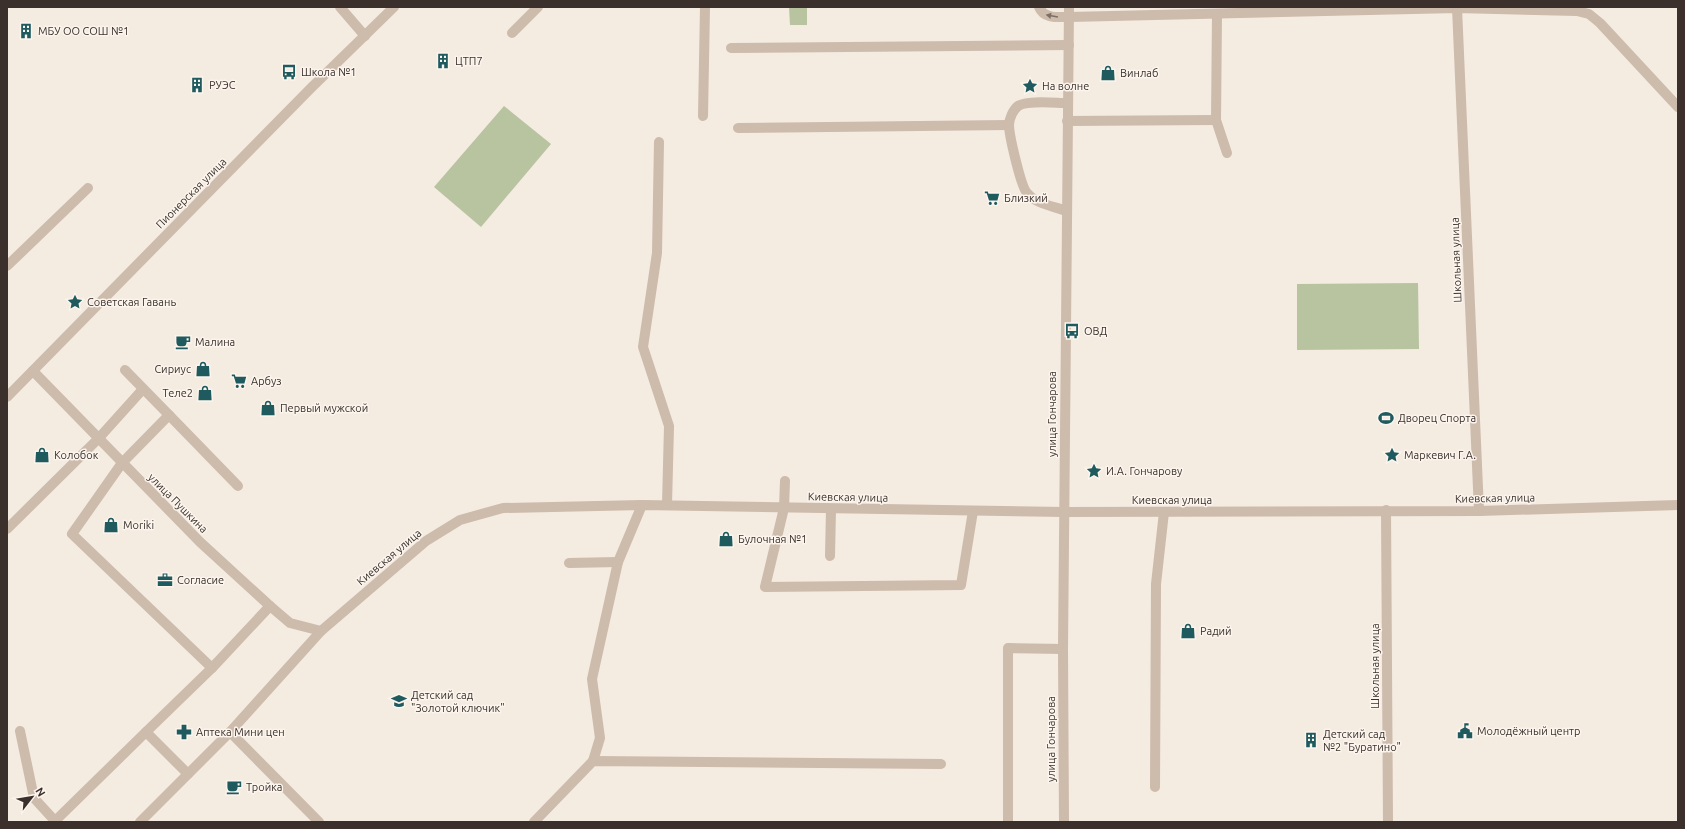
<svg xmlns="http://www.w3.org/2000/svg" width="1685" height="829" viewBox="0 0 1685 829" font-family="Ubuntu,sans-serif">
<rect width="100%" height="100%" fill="#f4ebe1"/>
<g fill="#b8c4a0">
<path d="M789,7h18v18h-17z"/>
<path d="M504,106l47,38 -70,83 -47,-40z"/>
<path d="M1418,283l1,66 -122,1v-66z"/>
</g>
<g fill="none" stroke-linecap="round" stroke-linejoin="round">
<g stroke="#cdbbac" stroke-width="10">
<path d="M340,7l25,29"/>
<path d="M1039,7c5,12 19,10 30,10l388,-9 120,3 12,3 11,9 78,84"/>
<path d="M1457,8l22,503"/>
<path d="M1217,14l-1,106 11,33"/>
<path d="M512,33l26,-26"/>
<path d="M731,48l338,-3"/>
<path d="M703,116l2,-109"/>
<path d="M1067,121l149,-1"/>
<path d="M738,128l271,-3"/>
<path d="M659,142l-2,111 -14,94 26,79 -2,79"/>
<path d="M1066,211c-13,-5 -30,-7 -39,-18 -6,-6 -18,-58 -18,-68 0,-6 4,-15 9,-19 9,-6 37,-3 49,-3"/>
<path d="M7,266l81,-78"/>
<path d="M125,370l44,45 -47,48 -50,71 140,134 58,-62"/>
<path d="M33,371l167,171 70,64 20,17 31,8"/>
<path d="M7,397l304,-309 83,-81"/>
<path d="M169,415l69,71"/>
<path d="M785,481l-1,27 -19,79 196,-2 12,-74"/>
<path d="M1386,510l2,312"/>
<path d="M7,529l91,-90 45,-50"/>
<path d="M830,556l1,-47"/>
<path d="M569,563l49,-1"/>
<path d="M20,731l14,67 21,23"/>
<path d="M230,732l89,90"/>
<path d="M593,761l7,-23 -8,-59 26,-117 24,-57"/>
<path d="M188,774l-42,-42 66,-64"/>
<path d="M1155,787l1,-203 8,-72"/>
<path d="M57,822l-2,-1 91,-89"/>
<path d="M140,822l90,-90 91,-101 105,-90 34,-21 43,-12 139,-3 422,7 415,-1 199,-6"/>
<path d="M534,822l59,-61 348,3"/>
<path d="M1008,822v-174l55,1"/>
<path d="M1064,822l-1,-173 6,-642"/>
</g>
</g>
<defs><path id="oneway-solid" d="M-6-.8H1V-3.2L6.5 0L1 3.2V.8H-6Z"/></defs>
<use fill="#7d6f65" href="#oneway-solid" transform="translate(1052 16) rotate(-170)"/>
<defs>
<g id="building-bare" transform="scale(1.2)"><path d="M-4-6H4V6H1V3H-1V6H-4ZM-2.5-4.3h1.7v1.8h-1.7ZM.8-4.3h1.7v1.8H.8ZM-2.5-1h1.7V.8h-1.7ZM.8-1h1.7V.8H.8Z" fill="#1f5a5e" stroke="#fbf5ee" stroke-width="2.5" paint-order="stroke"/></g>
<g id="bus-bare" transform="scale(1.2)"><path d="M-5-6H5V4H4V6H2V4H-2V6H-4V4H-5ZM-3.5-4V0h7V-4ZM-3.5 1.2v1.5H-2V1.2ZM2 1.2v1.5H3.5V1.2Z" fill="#1f5a5e" stroke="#fbf5ee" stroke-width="2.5" paint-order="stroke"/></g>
<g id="shop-bare" transform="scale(1.2)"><path d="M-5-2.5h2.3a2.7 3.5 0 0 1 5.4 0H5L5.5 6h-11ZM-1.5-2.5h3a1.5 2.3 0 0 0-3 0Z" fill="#1f5a5e" stroke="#fbf5ee" stroke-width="2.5" paint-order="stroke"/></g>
<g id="sight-bare" transform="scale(1.2)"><path d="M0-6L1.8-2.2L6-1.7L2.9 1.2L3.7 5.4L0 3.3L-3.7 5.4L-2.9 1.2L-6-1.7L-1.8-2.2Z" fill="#1f5a5e" stroke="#fbf5ee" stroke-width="2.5" paint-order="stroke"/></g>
<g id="supermarket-bare" transform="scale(1.2)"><path d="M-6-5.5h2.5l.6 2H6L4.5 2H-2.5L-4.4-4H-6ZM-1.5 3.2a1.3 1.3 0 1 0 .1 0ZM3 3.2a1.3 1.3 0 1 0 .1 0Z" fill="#1f5a5e" stroke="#fbf5ee" stroke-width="2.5" paint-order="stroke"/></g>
<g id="cafe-bare" transform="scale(1.2)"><path d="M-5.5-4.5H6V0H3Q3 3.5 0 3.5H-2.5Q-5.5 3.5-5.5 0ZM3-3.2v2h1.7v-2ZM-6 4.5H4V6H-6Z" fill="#1f5a5e" stroke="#fbf5ee" stroke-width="2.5" paint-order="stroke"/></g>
<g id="stadium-bare" transform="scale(1.2)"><path d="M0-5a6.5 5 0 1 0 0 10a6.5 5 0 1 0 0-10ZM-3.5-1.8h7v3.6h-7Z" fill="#1f5a5e" stroke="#fbf5ee" stroke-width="2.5" paint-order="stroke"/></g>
<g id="office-bare" transform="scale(1.2)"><path d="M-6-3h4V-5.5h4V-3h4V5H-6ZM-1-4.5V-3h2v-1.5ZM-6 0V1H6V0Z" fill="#1f5a5e" stroke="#fbf5ee" stroke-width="2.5" paint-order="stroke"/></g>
<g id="school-bare" transform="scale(1.2)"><path d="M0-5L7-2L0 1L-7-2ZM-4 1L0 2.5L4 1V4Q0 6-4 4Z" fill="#1f5a5e" stroke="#fbf5ee" stroke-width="2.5" paint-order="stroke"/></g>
<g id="civic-bare" transform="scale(1.2)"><path d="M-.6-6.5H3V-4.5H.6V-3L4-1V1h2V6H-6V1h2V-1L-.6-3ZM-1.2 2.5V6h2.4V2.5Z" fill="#1f5a5e" stroke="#fbf5ee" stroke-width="2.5" paint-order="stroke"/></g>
<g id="pharmacy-bare" transform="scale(1.2)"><path d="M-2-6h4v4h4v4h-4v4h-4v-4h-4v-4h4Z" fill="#1f5a5e" stroke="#fbf5ee" stroke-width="2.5" paint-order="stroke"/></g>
</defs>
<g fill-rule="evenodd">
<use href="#building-bare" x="26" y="31"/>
<use href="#building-bare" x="443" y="61"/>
<use href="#bus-bare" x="289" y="72"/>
<use href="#shop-bare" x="1108" y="73"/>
<use href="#building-bare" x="197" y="85"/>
<use href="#sight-bare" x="1030" y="86"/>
<use href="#supermarket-bare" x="992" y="198"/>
<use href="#sight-bare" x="75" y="302"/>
<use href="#bus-bare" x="1072" y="331"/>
<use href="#cafe-bare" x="183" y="342"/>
<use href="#shop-bare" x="203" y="369"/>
<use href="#supermarket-bare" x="239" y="381"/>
<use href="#shop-bare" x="205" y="393"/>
<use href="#shop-bare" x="268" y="408"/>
<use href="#stadium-bare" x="1386" y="418"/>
<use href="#shop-bare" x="42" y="455"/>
<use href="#sight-bare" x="1392" y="455"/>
<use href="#sight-bare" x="1094" y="471"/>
<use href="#shop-bare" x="111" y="525"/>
<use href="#shop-bare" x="726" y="539"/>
<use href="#office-bare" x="165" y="580"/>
<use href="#shop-bare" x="1188" y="631"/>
<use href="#school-bare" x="399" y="701"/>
<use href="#civic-bare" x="1465" y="731"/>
<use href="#pharmacy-bare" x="184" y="732"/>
<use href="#building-bare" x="1311" y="740"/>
<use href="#cafe-bare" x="234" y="787"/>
</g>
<g text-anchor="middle" stroke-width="3" stroke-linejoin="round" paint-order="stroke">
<g font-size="11" fill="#3b302b" stroke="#fbf5ee" text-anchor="start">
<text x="38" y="35">МБУ ОО СОШ №1</text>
<text x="455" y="65">ЦТП7</text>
<text x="301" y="76">Школа №1</text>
<text x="1120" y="77">Винлаб</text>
<text x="209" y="89">РУЭС</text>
<text x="1042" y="90">На волне</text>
<text x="1004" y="202">Близкий</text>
<text x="87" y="306">Советская Гавань</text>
<text x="1084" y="335">ОВД</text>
<text x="195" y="346">Малина</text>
<text x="191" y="373" text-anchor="end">Сириус</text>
<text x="251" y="385">Арбуз</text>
<text x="193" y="397" text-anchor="end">Теле2</text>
<text x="280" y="412">Первый мужской</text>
<text x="1398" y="422">Дворец Спорта</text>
<text x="54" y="459">Колобок</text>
<text x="1404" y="459">Маркевич Г.А.</text>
<text x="1106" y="475">И.А. Гончарову</text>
<text x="123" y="529">Moriki</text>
<text x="738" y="543">Булочная №1</text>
<text x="177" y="584">Согласие</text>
<text x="1200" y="635">Радий</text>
<text x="411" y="699">Детский сад<tspan x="411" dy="13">"Золотой ключик"</tspan></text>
<text x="1477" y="735">Молодёжный центр</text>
<text x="196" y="736">Aптека Mини цен</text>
<text x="1323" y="738">Детский сад<tspan x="1323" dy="13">№2 "Буратино"</tspan></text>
<text x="246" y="791">Тройка</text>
</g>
<g font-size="11" fill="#3b302b" stroke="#fbf5ee">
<text transform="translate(191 193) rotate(-45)" y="4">Пионерская улица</text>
<text transform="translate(1456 260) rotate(-92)" y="4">Школьная улица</text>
<text transform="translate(1052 414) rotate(-90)" y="4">улица Гончарова</text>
<text transform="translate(848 497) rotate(1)" y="4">Киевская улица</text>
<text transform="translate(1495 498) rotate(-1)" y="4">Киевская улица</text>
<text x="1172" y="504">Киевская улица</text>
<text transform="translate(178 503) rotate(45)" y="4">улица Пушкина</text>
<text transform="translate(389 557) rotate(-40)" y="4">Киевская улица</text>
<text transform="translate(1375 666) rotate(-90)" y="4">Школьная улица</text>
<text transform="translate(1051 739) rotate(-90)" y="4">улица Гончарова</text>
</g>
</g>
<rect width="1685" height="829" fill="none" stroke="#3b302b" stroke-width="16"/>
<g transform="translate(32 797) rotate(59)" stroke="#fbf5ee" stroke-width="3" paint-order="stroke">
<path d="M0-3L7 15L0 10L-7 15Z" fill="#3b302b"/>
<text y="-6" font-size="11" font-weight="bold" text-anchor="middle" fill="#3b302b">N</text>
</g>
</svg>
